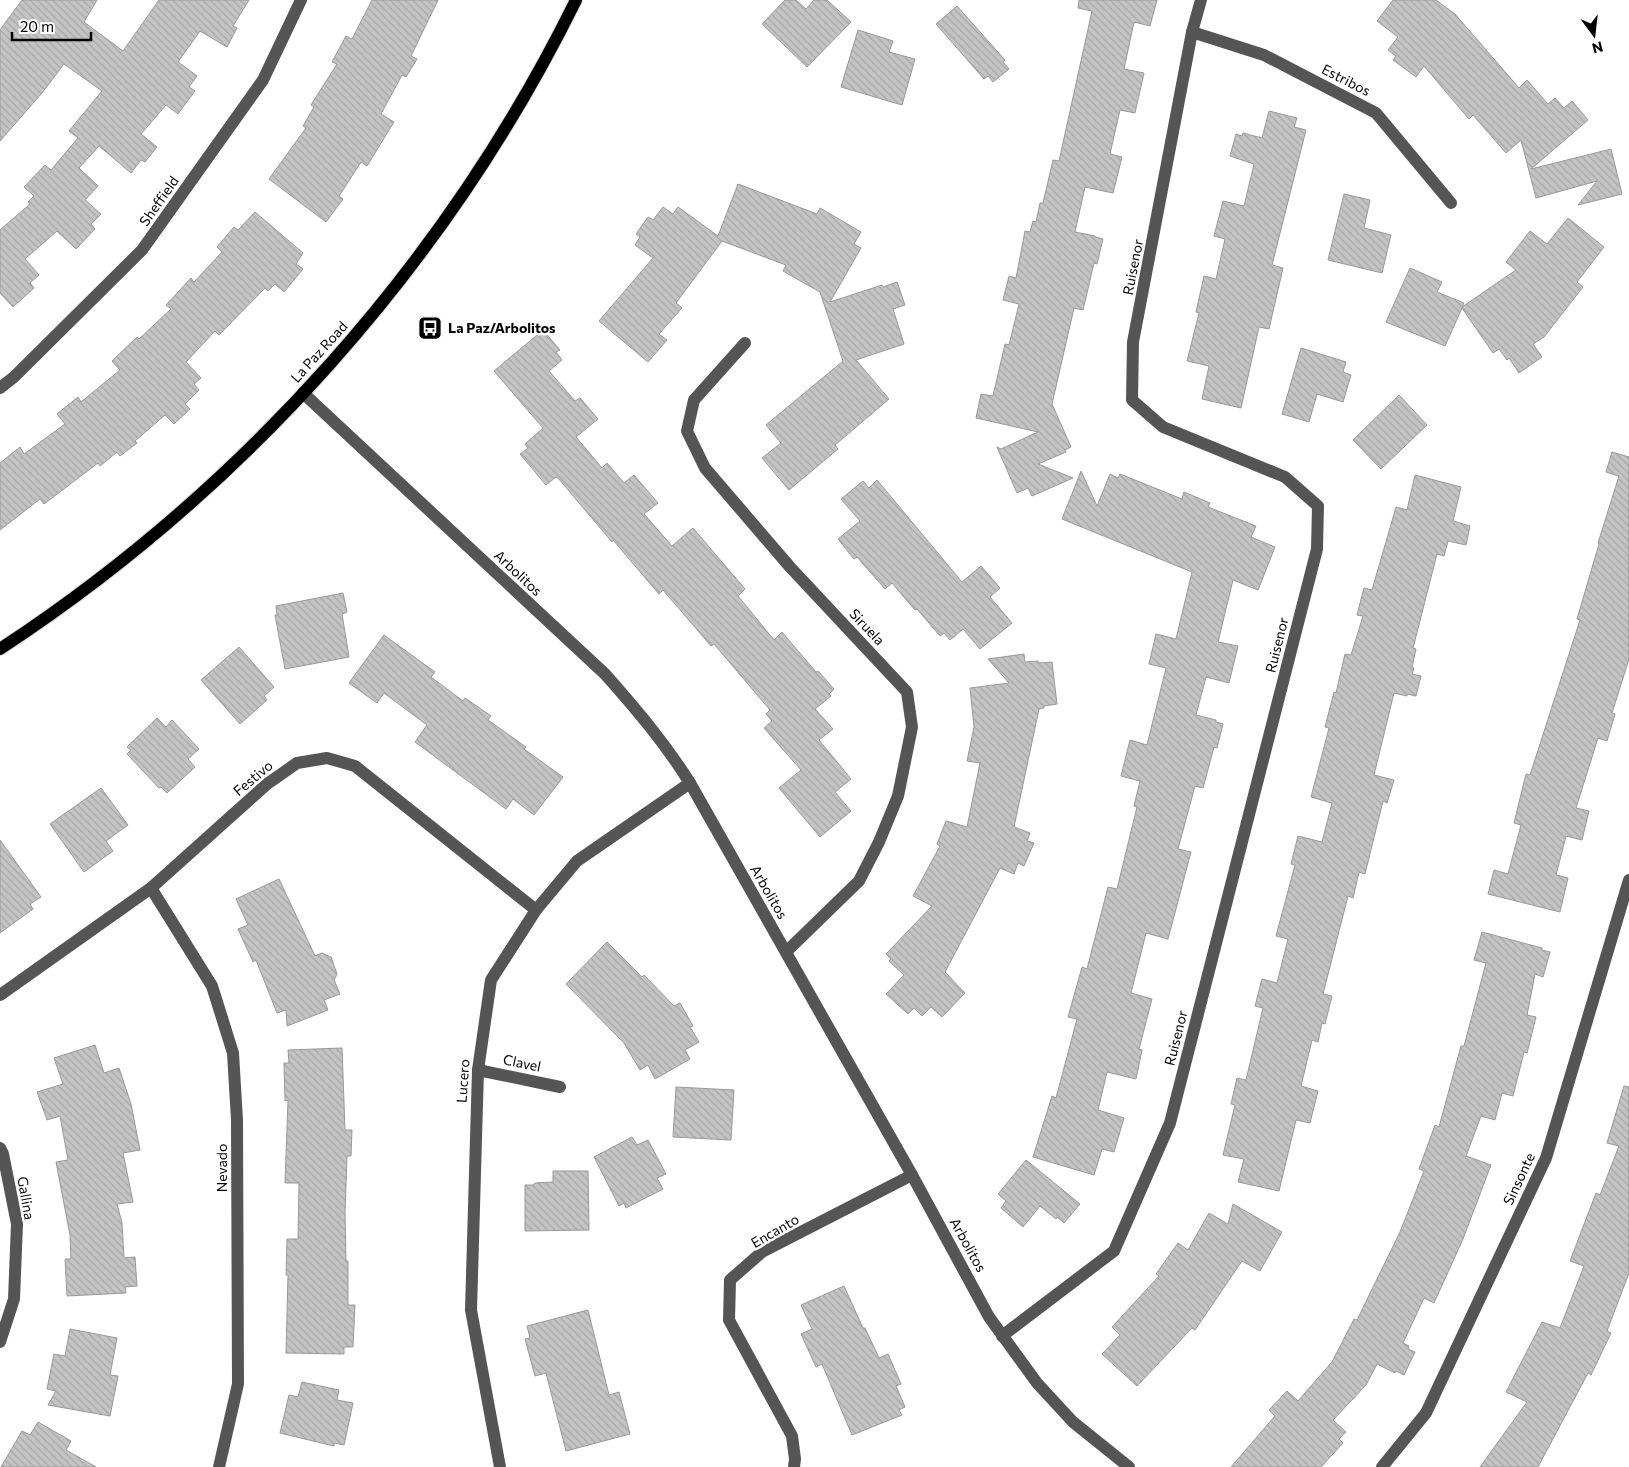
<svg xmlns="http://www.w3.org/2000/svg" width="1629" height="1467" viewBox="0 0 1629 1467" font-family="Commissioner,sans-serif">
<defs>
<pattern id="building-back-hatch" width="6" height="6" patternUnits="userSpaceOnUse" patternTransform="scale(1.25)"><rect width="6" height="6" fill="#c4c4c4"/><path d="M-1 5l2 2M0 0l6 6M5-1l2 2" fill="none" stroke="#a7a7a7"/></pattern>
</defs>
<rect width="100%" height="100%" fill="#fff"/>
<g fill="url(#building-back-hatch)" stroke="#999">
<path d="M22,0h75l-13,22 39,29 36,-51h90l-16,26 4,2 -10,19 -27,-16 -22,31 19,14 -8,11 6,4 -17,23 -12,-9 -25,29 16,13 -12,15 -4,-2 -10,13 -32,-27 -20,22 19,18 -13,14 16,14 -10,10 4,5 -19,20 -19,-18 -32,28 14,16 -9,8 4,5 -21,19 -13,-14v-63l30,-26 -2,-2 6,-6 -10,-9 21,-22 6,5 27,-32 -9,-7 33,-40 -38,-27 -22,29 -42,48v-111z"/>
<path d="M372,0h66l-27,56 6,3 -11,18 -4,-2 -21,39 13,8 -27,44 -6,-4 -22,34 4,3 -17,23 -57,-43 37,-51 -3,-2 11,-19 -3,-2 26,-41 -5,-2 14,-26 6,3z"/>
<path d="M785,0h11l10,9 8,-9h13l24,22 -44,45 -45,-43z"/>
<path d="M1079,0h78l-7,26 -16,-4 -10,47 20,4 -9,40 -15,-3 -10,44 12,3 -9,36 -28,-6 -10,45 20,4v1l8,2 -6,25 -3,-1 -11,47 -9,-2 -22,96 19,43 -6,3 1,2 -28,12 35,14 -41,18 -4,-8 -11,5 -20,-46 4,2 37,-17 -62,-14 5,-24 12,2 12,-52 4,1 10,-41 -16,-4 6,-24 7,2 9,-47 5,1 3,-11 3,1 4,-19h3l10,-43 6,1 33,-150 -14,-3z"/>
<path d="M1393,0h43l19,14 64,74 8,-8 21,24 7,-6 9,10 8,-7 16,19 -57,49 80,-20 11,45 -44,11 19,-24 -61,17 -15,-58 -15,13 -33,-38 -4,4 -45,-53 -8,11 -23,-17 3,-4 -8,-6 10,-13 -21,-16z"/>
<path d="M957,6l48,54 -2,2 6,7 -16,13 -5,-6 -4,3 -48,-55z"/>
<path d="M858,30l35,11 -4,11 26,7 -13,46 -61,-18z"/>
<path d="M1269,111l28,7 -3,9 12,3 -34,135 11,3 -14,61 -10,-2 -18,81 -39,-9 7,-33 -22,-5 12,-48 -3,-1 8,-36 12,3 9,-40 -11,-3 9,-35 21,5 10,-42 -24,-8 6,-22 6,2 1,-3 19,5z"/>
<path d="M738,184l79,30 3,-6 41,24 -7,12 7,4 -31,54 52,-17 1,2 14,-5 8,23 -12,4 11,35 -48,16 33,39 -54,46 3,4 -49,41 -27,-32 19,-15 -15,-18 77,-64 -23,-69 -37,-21 3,-6 -64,-24 -46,62 6,5 -23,26 8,6 -19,22 -49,-41 54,-63 -18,-13 5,-8 -4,-3 12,-17 5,3 10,-13 10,7 5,-7 40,29z"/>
<path d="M1344,194l26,6 -6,28 27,7 -9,38 -54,-13z"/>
<path d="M255,212l48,41 -7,11 7,5 -19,23 -9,-8 -7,7 -3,-3 -46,47 -4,-4 -29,31 15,16 -7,6 5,6 -14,14 5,5 -16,15 -9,-9 -30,26 2,2 -17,13 -3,-4 -17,14 -2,-3 -54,41 -4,-5 -40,31v-67l20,-16 4,7 41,-30 -8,-10 21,-17 3,5 39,-32 -8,-9 25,-24 2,2 32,-30 -5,-4 25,-27 3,4 28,-30 -5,-5 17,-20 4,3z"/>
<path d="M1568,218l36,29 -27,35 6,5 -39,50 -11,7 9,13 -23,16 -10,-15 -2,2 -8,-11 -6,4 -31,-45 -17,38 -59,-24 24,-54 32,14 -5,10 27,11 -2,4 54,-37 -10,-8 24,-31 17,13z"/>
<path d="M543,330l17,20 -4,2 6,8 -13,11 26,30 5,-3 18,21 -22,18 26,31 5,-5 17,20 10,-8 24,28 -14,11 28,32 21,-18 52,61 -7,7 36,44 8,-8 34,40 2,-1 16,18 -5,5 2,2 -16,13 18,20 -14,11 32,39 -16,13 16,19 -31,26 -41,-49 22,-18 -37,-42 8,-7 -6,-7 4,-4 -56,-66 -3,2 -48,-56 -4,4 -46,-54 -1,2 -54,-64 -2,-1 -10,8 -26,-31 8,-6 -3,-4 18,-16 -49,-57z"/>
<path d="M1301,348l45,14 -3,10 8,3 -8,27 -26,-8 -8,28 -27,-8z"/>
<path d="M1399,395l28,30 -46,44 -28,-29z"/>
<path d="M1612,452l17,5v202l-17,54 3,1 -8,27 -9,-3 -22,70 13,3 -7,29 -16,-4 -10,39 12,3 -8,34 -72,-18 6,-24 14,4 13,-49 -7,-2 12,-49 4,1 50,-155 -3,-1 22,-75 -1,-1 21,-67 -13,-4z"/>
<path d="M1081,471l16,35 13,-32 8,4 2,-4 62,25 2,-7 26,11 -2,4 48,19 -5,11 24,10 -17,43 -25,-10 -15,62 20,4 -9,37 -23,-6 -10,38 20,5v2l7,2 -6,24 -3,-1 -11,41 -8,-2 -17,63 13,3 -23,87 -22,-6 -15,60 21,6 -13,50 3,1 -6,29 -29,-7 -9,38 26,8 -10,34 -12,-3 -8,26 -61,-18 19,-61 4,2 21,-79 -9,-2 14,-50 5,2 21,-82 9,2 20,-82 -3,-1 6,-25 -19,-5 9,-36 17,5 19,-77 -17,-4 7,-30 20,5 16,-67 -130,-53z"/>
<path d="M1415,475l46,12 -8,34 17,5 -4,19 -18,-4 -4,15 -7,-2 -24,94 3,1 -4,18 2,1 -2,6 9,2 -5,20 -9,-2v2l-13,-3 -20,82 20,5 -7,23 -4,-2 -18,73 -6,-2 -6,26 -5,-2 -25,98 9,2 -7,28 -3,-1 -4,19 -6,-2 -11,46 17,5 -8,32 -14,-3 -17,71 -41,-9 6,-23 -21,-4 12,-50 -4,-1 6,-26 9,2 17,-72 -8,-2 7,-27 15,4 11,-44 -12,-3 19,-71 -4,-1 7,-28 24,6 10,-39 -21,-6 18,-69 -4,-1 9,-35 2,1 9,-39 6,1 12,-39 -6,-1 7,-27 8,2 24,-83 11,3z"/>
<path d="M877,480l85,102 19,-16 19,22 -10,9 22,26 -32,26 -17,-20 -13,11 -6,-7 -4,3 -23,-27 -2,1 -23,-27 -7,6 -28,-32 -3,2 -16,-20 22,-18 -19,-22 22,-18 6,7z"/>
<path d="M343,593l4,19 -5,2 7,43 -64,12 -10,-54h2l-1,-9z"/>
<path d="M384,635l51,37 -4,5 32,24 2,-3 26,18 -3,4 38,27 -2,2 39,28 -29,38 -21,-16 -7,10 -91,-67 12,-17 -43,-32 -7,10 -28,-20z"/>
<path d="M239,647l35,40 -10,9 3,4 -27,24 -39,-44z"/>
<path d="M1024,654l1,8 13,-1 1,2 13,-1 5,42 -13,2v2l-5,1 -25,118 16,6 -3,8 7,2 -10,23 -6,-3 -4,11 -14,-6 -55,104 20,21 -23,24 -11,-10 -9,9 -8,-8 -6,6 -22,-20 18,-19 -15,-14 2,-2 -5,-5 46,-48 -19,-10 27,-50 -3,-2 9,-23 21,6 13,-64 -13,-2 7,-34 -4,-39 39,-5 -21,-24z"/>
<path d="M157,718l9,9 6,-7 27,29 -11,10 7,8 -28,26 -6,-6 -2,1 -32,-34 4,-4 -4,-3z"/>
<path d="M101,788l27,37 -22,16 7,10 -29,21 -34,-48z"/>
<path d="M0,840l41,57 -11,7 3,5 -33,24z"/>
<path d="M279,879l36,77 7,-3 9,4 6,17 -3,6 6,14 -16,6 4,10 -41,16 -1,-16 -9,3 -21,-53 -3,2 -15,-33 10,-4 -12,-26z"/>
<path d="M1482,932l60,16v2l8,2 -7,25 -8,-3 -8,41 9,2 -9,36 -3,-1 -11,44 -11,-3 -7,27 -14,-4 -15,40 25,9 -28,74 -29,64 -10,-5 -21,45 6,3 -1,3 7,3 -11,23 -8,-4 -1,2 -18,-9 -11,21 -33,35 13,12 -7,7 4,4 -22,24h-90l44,-51 -6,-6 18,-19 11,10 34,-39 22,-43 3,1 43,-88 24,-61 -5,-2 16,-44 4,2 22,-81h3l22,-83 -12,-3z"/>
<path d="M607,942l35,35 2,-2 30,31 6,-3 13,23 -3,1 9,15 -14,8 5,9 -35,20 -7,-14 -8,5 -16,-27 -58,-59z"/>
<path d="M95,1045l9,28 15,-5 12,36 9,46 -17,3 10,49 -16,2 5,19 2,35 11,-1 2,29 -12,1 1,6 -59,3 -2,-37h6l-1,-24 -14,-73 12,-2 -8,-44 -13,4 -10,-28 26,-8 -9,-26z"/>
<path d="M342,1048l3,82h7l-1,26h-4l-2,57 1,48h2v44h7l-2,42h-9v7l-58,-1 2,-78h-2l1,-36h11l1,-56h-14l3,-83 -3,1 -1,-38h5l-1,-13z"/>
<path d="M1624,1086l5,1v186l-22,58 4,2 -20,42 -3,-2 -50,94h-58l47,-65 -21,-10 36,-70 18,6 24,-62 -14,-5 26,-68 4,2 19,-49 -12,-3z"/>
<path d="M676,1087l58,3 -3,50 -58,-3z"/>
<path d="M632,1137l5,8 11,-5 18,34 -9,4 6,11 -37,19 -2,-5 -5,3 -25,-49z"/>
<path d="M1026,1160l54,44 -16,19 -7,-6 -1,2 -16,-13 -17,21 -22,-19 5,-7 -8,-7z"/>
<path d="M553,1171h35l1,59 -64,1v-46h8l2,-2 18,-1z"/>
<path d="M1233,1204l49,28 -22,39 -18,-10 -47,69 -3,-2 -55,58 -35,-32 18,-19 -8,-8 47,-51 -3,-2 22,-31 10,7 21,-37 19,11z"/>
<path d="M844,1286l19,42h2l14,30 9,-4 13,30 -5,2 9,21 -6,3 3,5 -50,20 -30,-71 -6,3 -15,-33 11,-5 -11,-24z"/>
<path d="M588,1310l21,85 10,-3 11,42 -64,17 -20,-78 -11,3 -10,-37 5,-1 -3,-12z"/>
<path d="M70,1329l47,9 -7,37 8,1 -8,40 -62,-11 8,-14 -9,-2 7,-35 11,2z"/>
<path d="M302,1382l37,8 -2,10 16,3 -9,42 -10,-2v3l-54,-13 9,-38 9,2z"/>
<path d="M38,1422l33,19 -5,9 30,17h-95l21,-36 8,4z"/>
</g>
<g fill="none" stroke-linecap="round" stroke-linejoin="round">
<g stroke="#dbdbdb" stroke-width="14">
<path id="major" d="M0,649c244,-160 447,-387 576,-649"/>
</g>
<g stroke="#555" stroke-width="12">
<path d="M1192,32l72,23 112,58 75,90"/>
<path d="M745,343l-51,57 -7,31 18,37 85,99 117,125 5,35 -14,69 -19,46 -20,39 -73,71"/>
<path d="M0,388l14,-11 128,-127 121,-170 38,-80"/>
<path d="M303,393l302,281c31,35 60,69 85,109l222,392 77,142 48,66 36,39 56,45"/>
<path d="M151,888l61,98 21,67 4,67 1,264 -19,83"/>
<path d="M0,995l151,-107 116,-104 30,-21 30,-5 28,8 181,144"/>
<path d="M478,1070l82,17"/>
<path d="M0,1148l3,6 14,70 -3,75 -14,43"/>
<path d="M1002,1336l112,-85 56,-128 147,-574 1,-43 -33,-29 -122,-50 -31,-27 1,-58 59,-310 9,-32"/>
<path d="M500,1467l-29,-157 7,-240 13,-90 45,-70 41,-49 113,-78"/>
<path d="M794,1467l1,-8 -3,-23 -63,-116 1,-40 32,-28 150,-77"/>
<path d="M1382,1467l44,-54 120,-255 83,-278"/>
</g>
<use href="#major" stroke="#000" stroke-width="12"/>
</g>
<defs>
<g id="bus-square" transform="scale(1.25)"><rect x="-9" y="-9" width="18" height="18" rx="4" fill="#000" stroke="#fff"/><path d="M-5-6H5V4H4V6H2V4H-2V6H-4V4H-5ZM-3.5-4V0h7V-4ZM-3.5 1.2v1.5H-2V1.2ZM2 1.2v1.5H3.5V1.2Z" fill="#fff"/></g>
</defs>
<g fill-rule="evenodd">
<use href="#bus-square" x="430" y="328"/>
</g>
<g text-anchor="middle" stroke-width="5" stroke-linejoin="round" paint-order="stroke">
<g font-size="14" fill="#000" stroke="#fff">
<text transform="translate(1346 80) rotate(27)" y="5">Estribos</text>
<text transform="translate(159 201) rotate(-55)" y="5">Sheffield</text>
<text transform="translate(1133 267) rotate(-79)" y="5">Ruisenor</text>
<text transform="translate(319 352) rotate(-48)" y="5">La Paz Road</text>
<text transform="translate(518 573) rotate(43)" y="5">Arbolitos</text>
<text transform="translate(867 627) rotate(47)" y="5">Siruela</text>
<text transform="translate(1277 645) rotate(-76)" y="5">Ruisenor</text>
<text transform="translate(253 778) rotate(-40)" y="5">Festivo</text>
<text transform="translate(769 892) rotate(60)" y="5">Arbolitos</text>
<text transform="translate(1176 1038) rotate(-76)" y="5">Ruisenor</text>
<text transform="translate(522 1063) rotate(12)" y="5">Clavel</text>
<text transform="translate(463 1081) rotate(-86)" y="5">Lucero</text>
<text transform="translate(222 1168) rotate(-90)" y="5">Nevado</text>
<text transform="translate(1519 1179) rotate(-65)" y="5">Sinsonte</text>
<text transform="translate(26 1198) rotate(80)" y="5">Gallina</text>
<text transform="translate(775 1231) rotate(-30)" y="5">Encanto</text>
<text transform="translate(968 1245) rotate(61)" y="5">Arbolitos</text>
</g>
<g font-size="14" font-weight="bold" fill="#000" stroke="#fff" text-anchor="start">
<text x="448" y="333">La Paz/Arbolitos</text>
</g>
</g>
<g transform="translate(1594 35) rotate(165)" stroke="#ffffff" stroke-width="4" paint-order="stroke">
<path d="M0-4L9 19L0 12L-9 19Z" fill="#000000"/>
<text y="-8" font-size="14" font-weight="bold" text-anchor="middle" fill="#000000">N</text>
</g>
<path d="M12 32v8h79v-8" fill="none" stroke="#000000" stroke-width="2.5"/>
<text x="20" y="32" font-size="15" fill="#000000" stroke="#ffffff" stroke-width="4" paint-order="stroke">20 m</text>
</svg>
